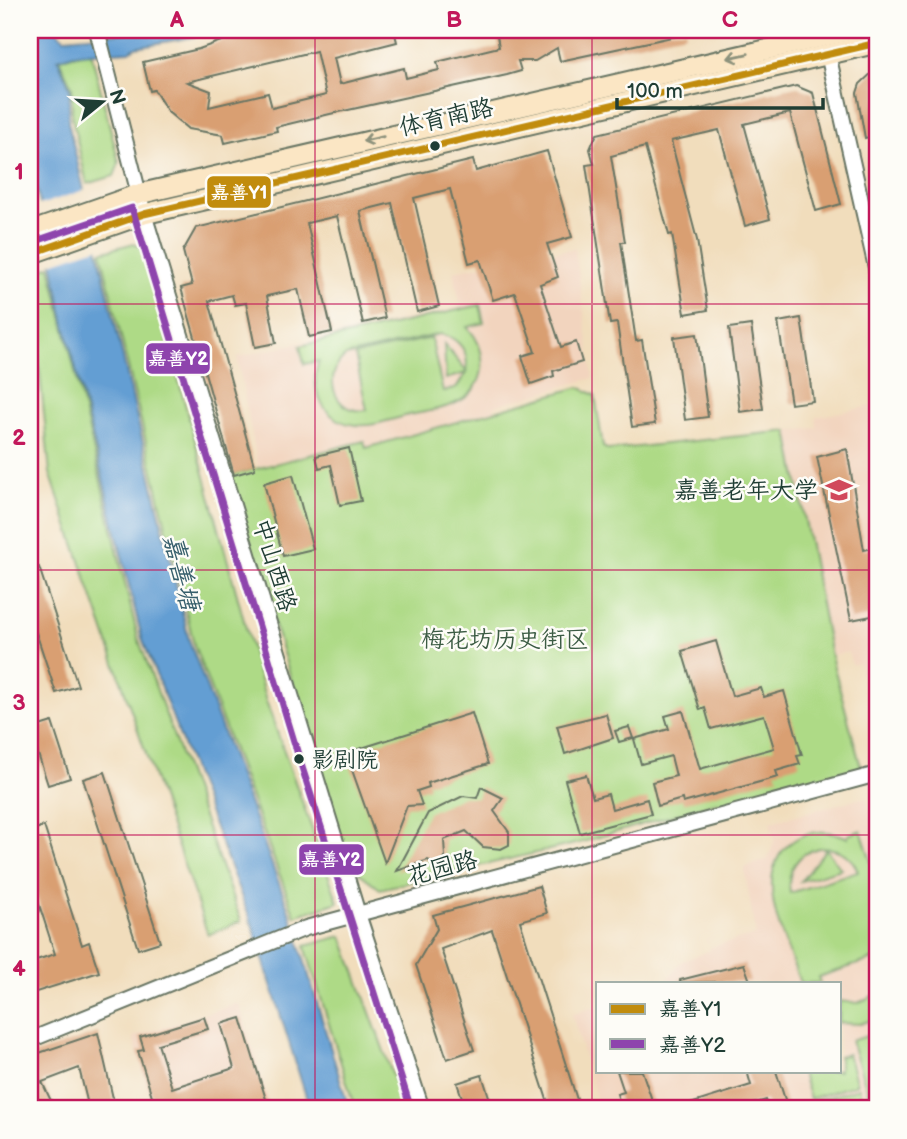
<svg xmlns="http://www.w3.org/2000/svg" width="907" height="1139" viewBox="0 0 907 1139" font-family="'Balsamiq Sans','LXGW WenKai TC',sans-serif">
<rect width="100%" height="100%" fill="#fdfcf7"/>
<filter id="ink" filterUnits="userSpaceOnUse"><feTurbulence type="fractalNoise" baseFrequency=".0143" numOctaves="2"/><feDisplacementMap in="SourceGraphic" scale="14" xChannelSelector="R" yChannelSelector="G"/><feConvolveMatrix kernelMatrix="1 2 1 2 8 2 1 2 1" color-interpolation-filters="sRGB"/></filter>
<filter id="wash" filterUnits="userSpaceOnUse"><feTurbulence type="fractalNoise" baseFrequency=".00686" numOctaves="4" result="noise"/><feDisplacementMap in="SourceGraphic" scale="28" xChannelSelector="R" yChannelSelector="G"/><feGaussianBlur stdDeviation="1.57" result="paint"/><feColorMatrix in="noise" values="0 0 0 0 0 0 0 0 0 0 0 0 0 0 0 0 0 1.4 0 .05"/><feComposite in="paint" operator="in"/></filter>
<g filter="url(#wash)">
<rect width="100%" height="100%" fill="#f1ddbc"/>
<g fill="#f2d4be">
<path d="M575,248l18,130 -99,28 1,8 -129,34 -3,-6 -105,24 -21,-109 224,-50 -8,-36z"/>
<path d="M877,405v267l-16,3 -2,-12 -7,2 -4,-13 -17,4 -43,-225 29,-3 -1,-11z"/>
<path d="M866,797l11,38v274h-278l-27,-95 25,-8v65h242v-88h-174l17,-22 27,-10 2,-4 45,-12 -12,-67 24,-9 6,-18 -4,-19z"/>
<path d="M239,1003l32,106h-117l-21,-72z"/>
</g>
<g fill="#aeda86" stroke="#668c5d" stroke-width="2" fill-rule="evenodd">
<path d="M91,52l28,111 -5,13 -27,8 -15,-66v-31l-13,-28z"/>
<path d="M134,243l9,6 122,449 73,204 -43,14 -101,-271 -93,-393z"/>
<path d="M50,266l88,372 103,283 -33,14 -158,-462 -20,-199z"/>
<path d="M480,305l4,18 -17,4c23,23 21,62 -11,76 -14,7 -32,9 -47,12 -16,4 -36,12 -53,10 -32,-3 -48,-36 -37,-64l-15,3 -4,-18zM440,334c19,4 30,18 26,37l-22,-27 2,35 20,-6 -9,14 -14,5 -12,-54 -76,17 12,55c-33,5 -46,-35 -21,-54z"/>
<path d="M579,387l16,8 8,52 6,3 179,-19 43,225 31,115 -50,15 -89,20 -5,-4 -139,41 -199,46 -31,-24 -121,-389 136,-35 2,7z"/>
<path d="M861,830l16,50v78l-59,19 2,6h-20c-13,-41 -54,-113 -4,-144 16,-10 35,-9 52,-1v-3zM819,848c18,-1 32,6 39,23l-68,22c-4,-22 7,-40 29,-45z"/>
<path d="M826,849l15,20 -40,12z"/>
<path d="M342,936l63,173h-50l-50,-163z"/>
<path d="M877,994v24l-17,6 -21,-1v-22l19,2z"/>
<path d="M877,1033v76h-4l-22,-68z"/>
<path d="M848,1054l9,30 -47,15 -9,-28h38v-14z"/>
<path d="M859,1088l6,21h-51l-2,-7z"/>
</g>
<path fill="#639ed3" stroke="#416e84" stroke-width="2" d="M30,30h26l8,8 94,-8h76l-99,17 -5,4 -56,3 -16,5 12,29 -2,34 121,518 102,276 58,193h-39l-58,-185 -110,-286 -77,-313 -35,-169z"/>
<path fill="#f1ddbc" d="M87,189l13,58 -51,17 -12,-58z"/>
<g id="blocks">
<g fill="#d99f72" fill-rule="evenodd">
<path d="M274,30h120l3,12 -63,16 6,26 64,-16 2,10 33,-8 -2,-8 62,-15 -3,-17h189l1,4 -126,27 -3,-13 -22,13h-17l3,10 -14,4 -177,39 -54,13 1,4 -52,12 -2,-8 -35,-6 -20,-17 -14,-22 -4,1 -7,-29 56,-13 39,-14 1,3zM316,51l10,44 -54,13 -4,-15 -59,14 2,-16 -24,-9z"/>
<path d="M877,68v67l-12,3 -8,-45 3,-9z"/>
<path d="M796,86l17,7 28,111 -25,7 -26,-98 -46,11 26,95 -25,7 -26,-96 -48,11 26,99 11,70 -23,4 -13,-80 -3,1 -24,-88 -34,9 14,86h-4l15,99 6,-1 13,84 -23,3 -15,-104 -7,1 -24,-159 8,-1 -4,-15 3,-7 4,-8z"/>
<path d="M547,151l25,86 -25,7 11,33 -18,7 21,63 15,-5 6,20 -29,9 1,5 -23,8 -9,-28 13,-4 -20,-59 -22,7 -13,-40 -11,3 -19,-74 -36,9 25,108 -22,6 -25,-109 -32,8 25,107 -22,5 -26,-107 -30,7 25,109 -23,5 -11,-48 -31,7 9,47 -21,4 -9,-44 -11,2 -3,-10 -23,6 46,168 -21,6 -53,-187 11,-3 -9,-34 13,-23 277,-68 3,11z"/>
<path d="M801,318l12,83 -22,3 -13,-82z"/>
<path d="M751,325l12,84 -23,3 -11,-84z"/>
<path d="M697,334l11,83 -23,3 -11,-83z"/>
<path d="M349,448l12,53 -21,4 -9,-40 -12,3 -3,-12z"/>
<path d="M847,449l17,101 13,-3v68l-26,5 -34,-163z"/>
<path d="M293,475l20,74 -30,7 -19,-73z"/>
<path d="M39,567l39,119 -22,7 -26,-79v-44z"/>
<path d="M716,641l16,55 29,-8 3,9 20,-6 18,64 -5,1 3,8 -24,7 2,6 -95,26 -1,-4 -24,7 -6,-24 24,-6 -5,-20 -30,8 -7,-25 35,-10 -4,-13 18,-5 17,58 74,-21 -10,-33 -53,14 -6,-21 -5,2 -18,-59z"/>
<path d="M472,713l16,51 -60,19 1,4 -12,4 5,14 -15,1 -22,57 -39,-110z"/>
<path d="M606,714l7,24 -48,16 -8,-28z"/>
<path d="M52,722l18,56 -22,7 -18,-56z"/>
<path d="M629,727l4,11 -14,4 -4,-11z"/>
<path d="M105,772l55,170 -22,7 -55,-170z"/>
<path d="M586,775l7,23 15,-4 4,15 35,-10 4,15 -71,19 -15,-53z"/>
<path d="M481,787l22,11 -9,13 15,21v13l-8,4 -18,-2 -17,-16 -22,9 1,17 -6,9 -11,-6 -31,11 31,-58 35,-17 14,2z"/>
<path d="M44,826l38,119 7,-3 10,30 -69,22v-32l25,-8 -25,-78v-45z"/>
<path d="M539,886l8,27 -27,8 60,188h-30l-58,-179 -51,19 33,101 -27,9 -31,-94 21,-36 -4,-14z"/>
<path d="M744,964l6,17 -70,2v-3z"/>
<path d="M204,1017l4,12 -50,15 14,44 62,-20 -13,-44 20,-6 28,91h-113l-18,-58 6,-1 -4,-13z"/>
<path d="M98,1033l17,74 -26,2 -10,-41 -37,14 13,27h-25v-53z"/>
<path d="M617,1071h25l13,38h-33l-5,-15 7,-2z"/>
<path d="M747,1071h29l12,38h-19l-3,-9 -29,9h-56l-1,-2 71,-22z"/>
<path d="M482,1075l11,34h-27l-9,-26z"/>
</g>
</g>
</g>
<g filter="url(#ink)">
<use href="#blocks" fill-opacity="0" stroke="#687564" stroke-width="2"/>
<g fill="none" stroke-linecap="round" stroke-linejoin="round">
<g stroke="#687564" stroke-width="18">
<g id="street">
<path d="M97,30l47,184 214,700 64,195"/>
<path d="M828,54l49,218"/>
<path d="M30,1040l276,-112 571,-154"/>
</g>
</g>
<g stroke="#687564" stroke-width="23">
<g id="secondary">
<path d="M30,232l109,-38 713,-164"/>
<path d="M30,254l114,-40 733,-171"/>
</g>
</g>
<use href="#street" stroke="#fff" stroke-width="14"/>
<use href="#secondary" stroke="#fbe6c4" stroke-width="19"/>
<g stroke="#fdfcf7" stroke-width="12">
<path id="bus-1" d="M30,254l114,-40 733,-171"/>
</g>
<g stroke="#fdfcf7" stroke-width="12">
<path id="bus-2" d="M33,242l99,-34 168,553 111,348"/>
</g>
<use href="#bus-1" stroke="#c18c0d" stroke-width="7"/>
<use href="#bus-2" stroke="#8e44ad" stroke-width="7"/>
</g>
<defs><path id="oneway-shaft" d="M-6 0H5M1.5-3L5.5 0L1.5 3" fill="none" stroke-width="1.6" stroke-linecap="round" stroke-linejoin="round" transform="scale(1.75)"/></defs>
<g stroke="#8d927c">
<use href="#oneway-shaft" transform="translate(738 56) rotate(167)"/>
<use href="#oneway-shaft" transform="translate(373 139) rotate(167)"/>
</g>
</g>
<path fill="none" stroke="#c2185b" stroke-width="2" stroke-opacity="0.55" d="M315,30v1079M592,30v1079M30,304h847M30,570h847M30,835h847"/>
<defs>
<g id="university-bare" transform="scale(2.1)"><path d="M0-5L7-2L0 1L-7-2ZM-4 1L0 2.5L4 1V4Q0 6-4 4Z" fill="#d1495b" stroke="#fdfcf7" stroke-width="2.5" paint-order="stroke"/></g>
</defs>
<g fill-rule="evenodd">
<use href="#university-bare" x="839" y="490"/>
</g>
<g fill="#1f3d34" stroke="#fdfcf7" stroke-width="2.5">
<circle cx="435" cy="146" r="6"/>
<circle cx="299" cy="759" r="6"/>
</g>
<g text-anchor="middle" stroke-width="5" stroke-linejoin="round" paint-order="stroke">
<g font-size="22" fill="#1f3d34" stroke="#fdfcf7" text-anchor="start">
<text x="312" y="767">影剧院</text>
</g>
<g font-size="24" fill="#1f3d34" stroke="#fdfcf7">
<text transform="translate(446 117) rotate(-13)" y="8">体育南路</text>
<text transform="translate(275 565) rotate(73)" y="8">中山西路</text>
<text transform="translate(442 868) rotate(-15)" y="8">花园路</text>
</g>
<g font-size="24" fill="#1f3d34" stroke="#fdfcf7" text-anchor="end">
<text x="818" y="498">嘉善老年大学</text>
</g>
<g font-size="24" fill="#3c5c44" stroke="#fdfcf7">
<text x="505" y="647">梅花坊历史街区</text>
</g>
<g font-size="26" font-style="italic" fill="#375f6c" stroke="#fdfcf7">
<text transform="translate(182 572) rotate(76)" y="9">嘉善塘</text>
</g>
</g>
<g stroke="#fdfcf7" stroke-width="2.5">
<rect x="206" y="175" width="66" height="34" rx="7" fill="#c18c0d"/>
<rect x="145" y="342" width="66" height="33" rx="7" fill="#8e44ad"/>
<rect x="298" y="843" width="67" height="33" rx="7" fill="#8e44ad"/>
</g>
<g font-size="19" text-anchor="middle" font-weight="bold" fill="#fff">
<text x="239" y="199">嘉善Y1</text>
<text x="178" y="365">嘉善Y2</text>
<text x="331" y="866">嘉善Y2</text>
</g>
<rect width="907" height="1139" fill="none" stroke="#fdfcf7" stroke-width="77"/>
<rect x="596" y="982" width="245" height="91" fill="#fdfcf7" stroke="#a4b0a9" stroke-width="2"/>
<rect x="610" y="1004" width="35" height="10" fill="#c18c0d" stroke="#a4b0a9" stroke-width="2"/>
<text x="659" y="1016" font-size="21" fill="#1f3d34">嘉善Y1</text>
<rect x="610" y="1039" width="35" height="10" fill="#8e44ad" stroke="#a4b0a9" stroke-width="2"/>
<text x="659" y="1052" font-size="21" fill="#1f3d34">嘉善Y2</text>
<g transform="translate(102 102) rotate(72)" stroke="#fdfcf7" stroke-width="5" paint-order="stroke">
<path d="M0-5L12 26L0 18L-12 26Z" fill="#1f3d34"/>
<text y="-10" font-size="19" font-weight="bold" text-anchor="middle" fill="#1f3d34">N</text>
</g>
<path d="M617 98v10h206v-10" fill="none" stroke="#1f3d34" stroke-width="3.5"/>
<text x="627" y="98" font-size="21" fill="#1f3d34" stroke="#fdfcf7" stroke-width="5" paint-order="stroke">100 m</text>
<rect x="38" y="38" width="831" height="1062" fill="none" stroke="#c2185b" stroke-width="2.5"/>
<g font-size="23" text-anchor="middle" font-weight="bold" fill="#c2185b">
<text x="177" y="27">A</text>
<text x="454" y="27">B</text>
<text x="730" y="27">C</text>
<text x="19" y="179">1</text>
<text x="19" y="445">2</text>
<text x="19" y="710">3</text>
<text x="19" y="976">4</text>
</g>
</svg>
